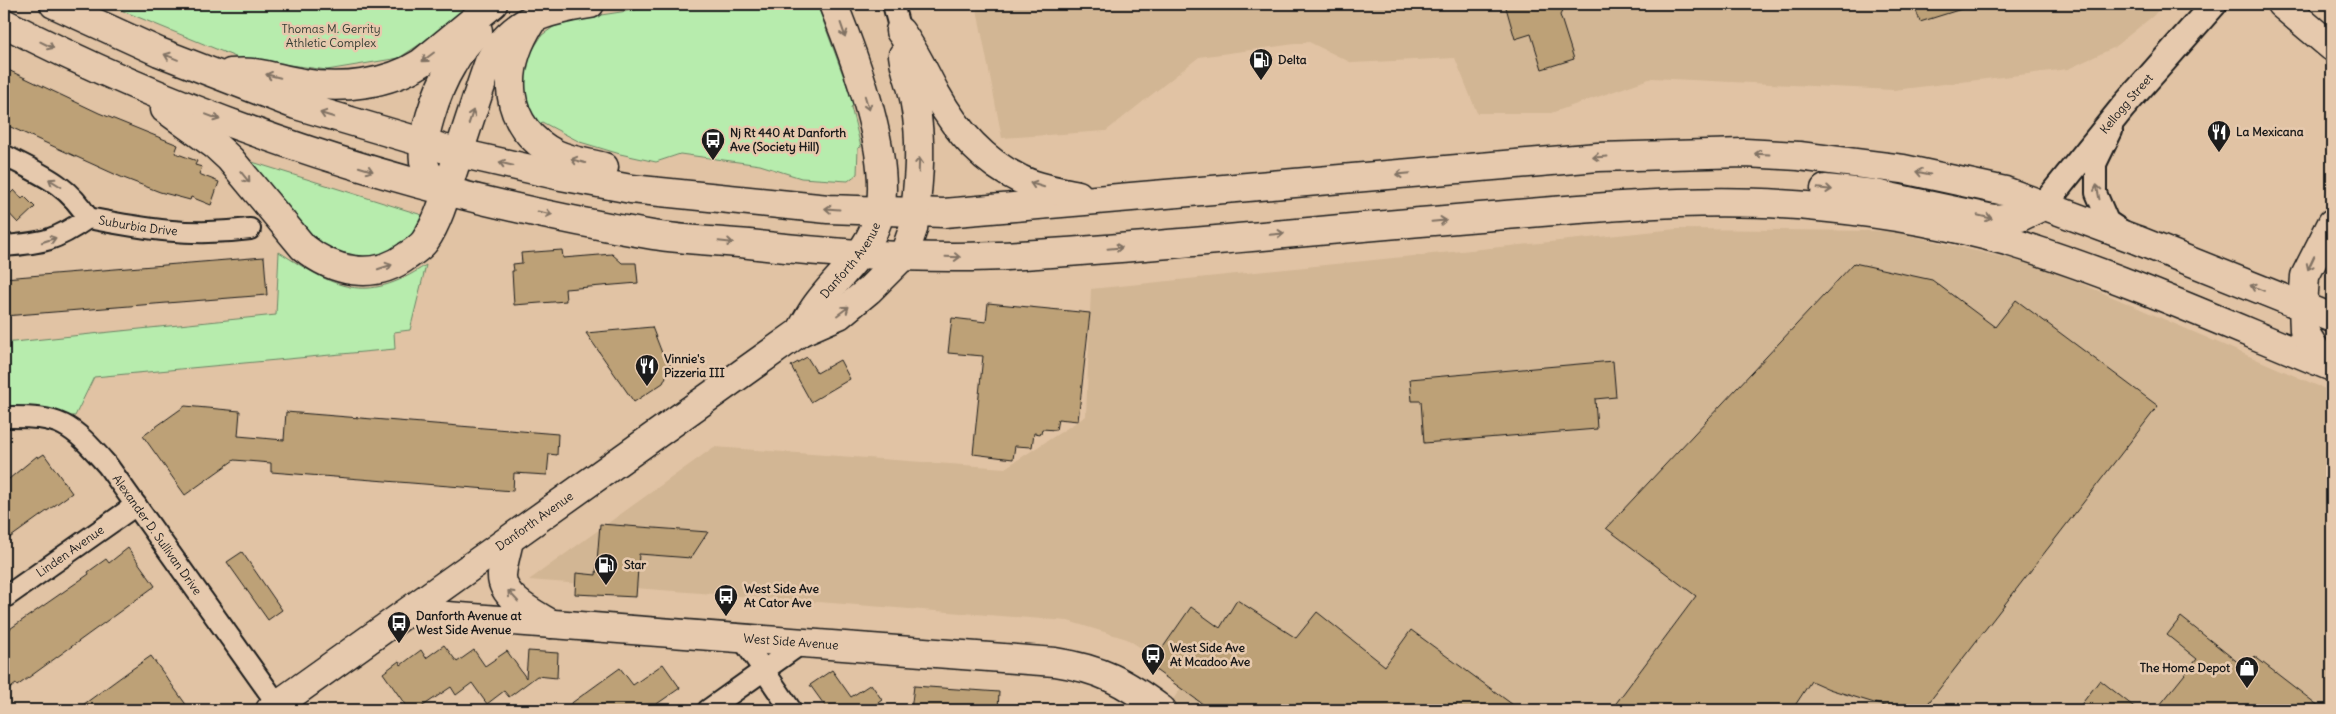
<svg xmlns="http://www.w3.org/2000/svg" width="2336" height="714" viewBox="0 0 2336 714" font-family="Delius,sans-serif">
<rect width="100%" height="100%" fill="#e1c3a4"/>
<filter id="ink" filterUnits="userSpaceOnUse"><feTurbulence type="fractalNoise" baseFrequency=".02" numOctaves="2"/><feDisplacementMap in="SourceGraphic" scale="10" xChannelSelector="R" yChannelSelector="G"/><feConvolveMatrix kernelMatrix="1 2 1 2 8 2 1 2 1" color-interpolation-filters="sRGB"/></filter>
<g filter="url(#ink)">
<g fill="#d2b694">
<path d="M976,4h1188l-11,12 -40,32 -45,21 -174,21 -242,-12 -101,35h-74l-22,-55 -103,5 -43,-21 -110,15 -93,74 -104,7z"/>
<path d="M1676,229l214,2 151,35 291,126v318h-1155l-8,-5 19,-27 -61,-39 -59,-18 -539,-41 185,-133 291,21 81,-52 5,-127z"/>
</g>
<g fill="#b7ecad" stroke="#6a8464">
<path d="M106,4h368l-28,23 -47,31 -72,12 -89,-12z"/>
<path d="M673,4h144l37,101 -3,2 10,40 -3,1 -1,26 -9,7 -47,-3 -41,-13 -80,-11 -24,8 -36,-8 -40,-12 -38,-20 -6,5 -15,-34 4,-31 17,-27 20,-14z"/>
<path d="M249,161l173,54 -10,19 -14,13 -16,9 -28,2 -41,-13z"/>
<path d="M279,252c56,35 85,54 147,13l-16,65 -16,2 1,17 -301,28 -19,39 -71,-3v-70l272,-28z"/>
</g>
<g fill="#bda177" stroke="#1c1c1c">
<path d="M1505,4h61l-6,11 14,44 -32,10 -11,-35 -16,5z"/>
<path d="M1914,4h53l1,3 -48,15z"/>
<path d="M4,68l95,45 79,32 -3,8 22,8 -2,4 7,2 -3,7 20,8 -8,23 -20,-8 -1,3 -30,-8 -39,-15 -117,-53z"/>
<path d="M14,190l8,9 2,-3 11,11 -17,16 -14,-15v-8z"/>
<path d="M562,250l1,8 49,-4 10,9h14l2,20 -73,6 1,12 -52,4 -2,-34h2l-1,-7 9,-1 -1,-10z"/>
<path d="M264,257l3,38 -263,21v-38z"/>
<path d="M1854,263l78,17 63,47 21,-27 142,106 -235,304h-26l-68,-21 -18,-8 -19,29h-181l85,-114 -90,-68z"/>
<path d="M988,303l102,10 -12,108 -20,-2 -2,11 -14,-1 -1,5 -7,-1 -2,14 -17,-1 -2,13 -40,-5 10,-98 -35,-3 4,-35 34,4z"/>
<path d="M652,327l10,26 9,13 -8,17 -29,19 -48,-69z"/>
<path d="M807,357l10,16 23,-13 10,19 -39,23 -20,-36z"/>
<path d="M1613,361l3,36 -21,2 2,30 -173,14 -3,-42h-9l-2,-22z"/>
<path d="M185,406l55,5 -2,25 46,4 2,-28 272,22 -1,21 -8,-1 -2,21 -33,-2 -1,18 -242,-19v-9l-37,-3 -49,35 -42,-59z"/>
<path d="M44,454l28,39 -68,49v-59l33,-27 1,2z"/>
<path d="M600,524l108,8 -17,26 -52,-4 -3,43 -61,-3 1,-21 20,2z"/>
<path d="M128,548l27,38 -138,100 -1,-2 -12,9v-60l85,-59 -1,-2 18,-13 3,4z"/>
<path d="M242,552l40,58 -14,10 -41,-58z"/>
<path d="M1237,600l59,38 21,-26 68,54 26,-36 109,80h-309l-61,-44 41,-59 29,21z"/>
<path d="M2181,617l64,51 9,-12 70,54h-168l41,-51 -30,-24z"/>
<path d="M444,645l13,17 17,-12 11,16 22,-15 19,27 2,-27 30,2 -1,25 -20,-2 -28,21 -5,-6 -17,13 -15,-21 -16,12 -5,-8 -34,23h-8l-26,-37 16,-12 2,4 20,-15 5,8z"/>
<path d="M151,656l39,54h-114l52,-38z"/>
<path d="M663,664l17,24 -32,22h-86l58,-42 13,17z"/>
<path d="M832,670l19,27 20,-13 11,16 -14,10h-40l-18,-25z"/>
<path d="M2100,680l38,30h-61z"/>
<path d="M914,686l85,6 -1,18h-87z"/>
</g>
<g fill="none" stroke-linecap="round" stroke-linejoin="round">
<g stroke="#1c1c1c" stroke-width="24">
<g id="minor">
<path d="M893,4l7,27"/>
<path d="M2112,131l-16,33v29l12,28 15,10"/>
<path d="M4,155c35,19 62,27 84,63"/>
<path id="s1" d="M4,246c39,-3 51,-5 84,-28 57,11 103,19 162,11"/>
<path id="s2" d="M4,417c58,-1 66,6 104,49l170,239"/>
<path id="s3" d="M4,598l132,-93"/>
<path d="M741,637l50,73"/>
<path d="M708,710l94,-67"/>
</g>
</g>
<g stroke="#1c1c1c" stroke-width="29">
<g id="tertiary">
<path id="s4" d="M2043,206l80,-99 91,-103"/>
</g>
</g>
<g stroke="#1c1c1c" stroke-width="31">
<g id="secondary">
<path id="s5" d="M800,332c6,-10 11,-20 18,-29 23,-31 53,-52 62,-91"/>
<path d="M509,540c-2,11 -6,23 -7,35 -1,23 33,39 49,49"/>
<path id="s6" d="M408,613l647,49c46,7 70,20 107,48"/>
<path id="s7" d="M270,710l530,-378 39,-17 30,-25 35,-35 9,-26 2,-16"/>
</g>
</g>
<g stroke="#1c1c1c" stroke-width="31">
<g id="trunk">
<path d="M54,4l105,48 137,53 163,48 102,23 70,13 197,20 116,4 654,-56 147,-4 54,3 104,13 102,22 132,49 195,78"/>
<path d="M833,4c22,54 58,150 47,208"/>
<path d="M2281,4l51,43"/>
<path d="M531,22c-30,47 -30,104 25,132 15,7 33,9 48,13"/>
<path d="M4,23c203,105 424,174 649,212 32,5 65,6 96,9 95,11 193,17 288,10 153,-10 304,-26 456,-38 112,-9 224,-21 336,-8 60,6 120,17 178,33 109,33 219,83 325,126"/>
<path d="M900,31c15,20 24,41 36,63 20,36 46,67 84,85 17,9 39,12 58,16"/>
<path d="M903,55c2,17 10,32 12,49 7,37 4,73 0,109"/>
<path d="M231,73c29,-3 45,6 72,10 39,7 85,1 118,-20l72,-59"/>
<path d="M165,109l51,37 14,13 73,88c30,25 71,34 104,9 6,-4 14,-9 18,-15 13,-19 20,-44 27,-67 12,-37 24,-75 37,-112 23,-43 56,-51 101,-58"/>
<path d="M1825,189l50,5 118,25 27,-2 23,-11"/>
<path d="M446,192c-8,-7 -16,-14 -20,-23 -10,-24 13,-83 26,-104 7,-13 16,-24 26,-34"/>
<path d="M2332,223l-27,53 -2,30 1,25 13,21 15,11"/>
</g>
</g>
<use href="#minor" stroke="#e6c9ad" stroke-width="20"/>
<use href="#tertiary" stroke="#e6c9ad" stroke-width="25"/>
<use href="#secondary" stroke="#e6c9ad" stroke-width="28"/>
<use href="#trunk" stroke="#e6c9ad" stroke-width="28"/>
</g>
<defs><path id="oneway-shaft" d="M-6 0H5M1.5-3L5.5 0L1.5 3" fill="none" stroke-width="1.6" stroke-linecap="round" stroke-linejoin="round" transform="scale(1.25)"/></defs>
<g stroke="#817264">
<use href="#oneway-shaft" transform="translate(843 30) rotate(71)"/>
<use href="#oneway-shaft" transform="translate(47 45) rotate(26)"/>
<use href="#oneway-shaft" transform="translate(171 57) rotate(-158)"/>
<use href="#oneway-shaft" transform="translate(428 57) rotate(143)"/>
<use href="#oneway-shaft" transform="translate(273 76) rotate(-167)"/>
<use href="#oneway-shaft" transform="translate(867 103) rotate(73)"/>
<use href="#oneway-shaft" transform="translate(327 115) rotate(-163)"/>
<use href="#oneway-shaft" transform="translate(213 117) rotate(21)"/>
<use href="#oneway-shaft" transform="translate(471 117) rotate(-72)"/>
<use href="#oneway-shaft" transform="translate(1762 154) rotate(-177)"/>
<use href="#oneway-shaft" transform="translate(1600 157) rotate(176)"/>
<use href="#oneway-shaft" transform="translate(578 161) rotate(-165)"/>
<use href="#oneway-shaft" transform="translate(506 164) rotate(-167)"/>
<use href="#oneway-shaft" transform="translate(919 165) rotate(-88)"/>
<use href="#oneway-shaft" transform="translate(366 169) rotate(17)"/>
<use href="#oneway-shaft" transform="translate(1923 173) rotate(-169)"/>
<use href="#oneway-shaft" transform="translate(1403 174) rotate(175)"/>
<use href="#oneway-shaft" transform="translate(245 177) rotate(51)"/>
<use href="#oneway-shaft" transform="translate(55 183) rotate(-148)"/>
<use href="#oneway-shaft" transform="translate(1037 185) rotate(-163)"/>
<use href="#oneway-shaft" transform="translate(1825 189) rotate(6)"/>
<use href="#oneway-shaft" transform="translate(2098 192) rotate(-101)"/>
<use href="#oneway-shaft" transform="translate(832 209) rotate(-176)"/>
<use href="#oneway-shaft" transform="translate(545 213) rotate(12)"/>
<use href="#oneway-shaft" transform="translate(1985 217) rotate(13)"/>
<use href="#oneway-shaft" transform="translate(1439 221) rotate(-5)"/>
<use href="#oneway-shaft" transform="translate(1277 234) rotate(-5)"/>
<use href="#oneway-shaft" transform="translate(49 240) rotate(-18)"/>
<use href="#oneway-shaft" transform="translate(726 242) rotate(6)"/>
<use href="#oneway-shaft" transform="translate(1115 248) rotate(-5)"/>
<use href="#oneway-shaft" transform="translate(953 257) rotate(2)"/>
<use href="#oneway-shaft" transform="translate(2311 263) rotate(115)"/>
<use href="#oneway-shaft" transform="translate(385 267) rotate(-18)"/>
<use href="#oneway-shaft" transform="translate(2257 288) rotate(-158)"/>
<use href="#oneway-shaft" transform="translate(843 311) rotate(-37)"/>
<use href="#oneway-shaft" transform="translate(513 596) rotate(-133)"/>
</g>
</g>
<defs>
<g id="fuel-pin" transform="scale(1.25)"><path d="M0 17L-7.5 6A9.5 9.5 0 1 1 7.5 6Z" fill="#1c1c1c" stroke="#e6c9ad"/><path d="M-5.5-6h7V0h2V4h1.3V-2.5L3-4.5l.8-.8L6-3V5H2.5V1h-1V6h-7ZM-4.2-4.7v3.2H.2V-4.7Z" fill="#fff"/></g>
<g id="restaurant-pin" transform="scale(1.25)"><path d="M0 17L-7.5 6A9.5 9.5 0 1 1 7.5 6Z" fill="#1c1c1c" stroke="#e6c9ad"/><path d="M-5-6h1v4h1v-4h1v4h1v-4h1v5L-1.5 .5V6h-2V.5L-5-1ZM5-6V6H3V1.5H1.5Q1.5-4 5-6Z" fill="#fff"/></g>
<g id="bus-pin" transform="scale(1.25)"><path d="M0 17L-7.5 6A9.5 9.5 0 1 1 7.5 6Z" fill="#1c1c1c" stroke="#e6c9ad"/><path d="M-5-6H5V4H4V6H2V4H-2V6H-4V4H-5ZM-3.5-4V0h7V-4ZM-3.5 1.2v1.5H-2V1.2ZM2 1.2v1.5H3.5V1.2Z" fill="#fff"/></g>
<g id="shop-pin" transform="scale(1.25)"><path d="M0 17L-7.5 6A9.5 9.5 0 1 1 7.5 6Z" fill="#1c1c1c" stroke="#e6c9ad"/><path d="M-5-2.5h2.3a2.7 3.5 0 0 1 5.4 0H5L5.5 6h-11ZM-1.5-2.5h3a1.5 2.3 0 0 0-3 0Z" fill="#fff"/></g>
</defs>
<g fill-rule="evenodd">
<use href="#fuel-pin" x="1261" y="60"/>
<use href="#restaurant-pin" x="2219" y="132"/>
<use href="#bus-pin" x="713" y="140"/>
<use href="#restaurant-pin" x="647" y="366"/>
<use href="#fuel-pin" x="606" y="565"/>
<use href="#bus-pin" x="726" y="596"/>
<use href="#bus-pin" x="399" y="623"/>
<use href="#bus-pin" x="1153" y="655"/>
<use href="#shop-pin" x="2247" y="668"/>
</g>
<g text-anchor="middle" stroke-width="5" stroke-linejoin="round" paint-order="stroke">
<g font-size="12" fill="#333b32" stroke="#e6c9ad">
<text x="331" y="33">Thomas M. Gerrity<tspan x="331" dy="14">Athletic Complex</tspan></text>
</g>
<g font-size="12" font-weight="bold" fill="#1c1c1c" stroke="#e6c9ad" text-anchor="start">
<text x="1278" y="64">Delta</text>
<text x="2236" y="136">La Mexicana</text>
<text x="730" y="137">Nj Rt 440 At Danforth<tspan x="730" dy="14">Ave (Society Hill)</tspan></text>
<text x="664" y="363">Vinnie's<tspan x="664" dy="14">Pizzeria III</tspan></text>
<text x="624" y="569">Star</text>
<text x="744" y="593">West Side Ave<tspan x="744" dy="14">At Cator Ave</tspan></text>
<text x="416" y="620">Danforth Avenue at<tspan x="416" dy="14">West Side Avenue</tspan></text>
<text x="1170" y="652">West Side Ave<tspan x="1170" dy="14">At Mcadoo Ave</tspan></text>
<text x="2230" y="672" text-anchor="end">The Home Depot</text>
</g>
<g font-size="12" fill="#1c1c1c" stroke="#e6c9ad">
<text dy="4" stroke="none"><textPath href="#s4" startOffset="132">Kellogg Street</textPath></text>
<text dy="4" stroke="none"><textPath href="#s1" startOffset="141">Suburbia Drive</textPath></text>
<text dy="4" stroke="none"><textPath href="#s5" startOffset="88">Danforth Avenue</textPath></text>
<text dy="4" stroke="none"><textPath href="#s7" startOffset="325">Danforth Avenue</textPath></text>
<text dy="4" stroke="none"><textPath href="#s2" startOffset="206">Alexander D. Sullivan Drive</textPath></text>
<text dy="4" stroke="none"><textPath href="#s3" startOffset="81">Linden Avenue</textPath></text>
<text dy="4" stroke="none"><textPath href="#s6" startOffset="384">West Side Avenue</textPath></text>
</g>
</g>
<rect width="2336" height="714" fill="none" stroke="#e6c9ad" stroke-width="20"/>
<rect x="10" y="10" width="2316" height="694" fill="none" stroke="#1c1c1c" stroke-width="2" filter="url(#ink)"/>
</svg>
